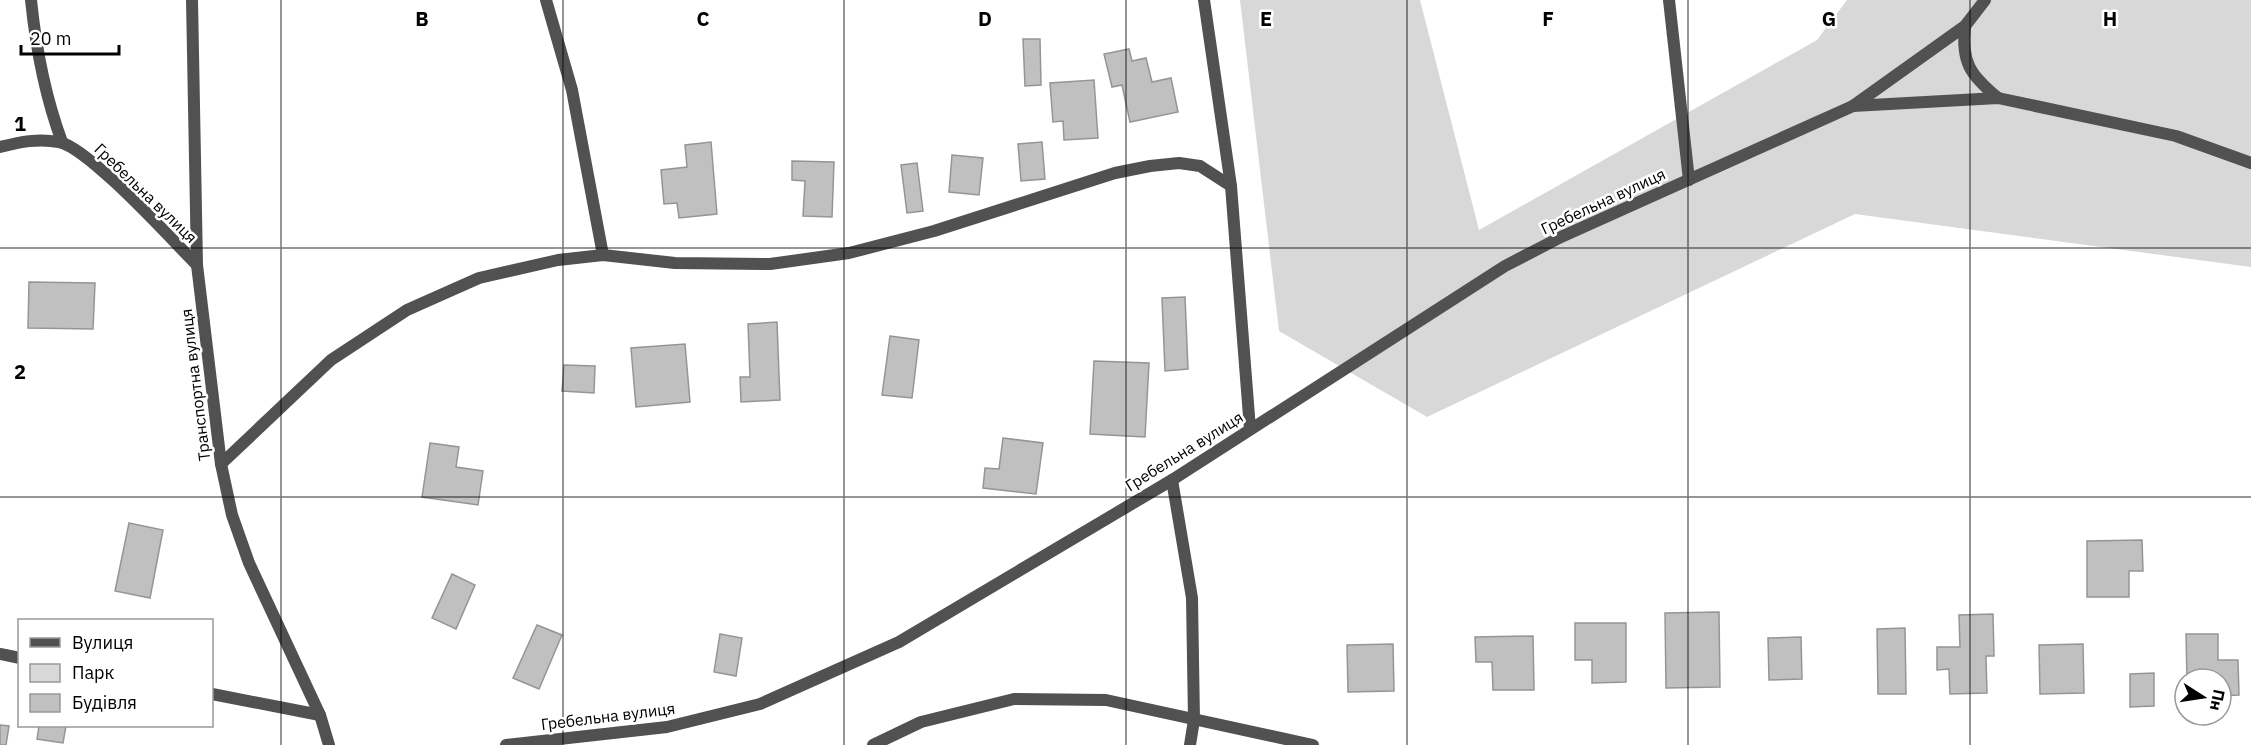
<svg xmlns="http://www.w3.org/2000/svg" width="2251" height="745" viewBox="0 0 2251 745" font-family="'IBM Plex Sans',sans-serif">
<rect width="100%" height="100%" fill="#fff"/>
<path fill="#d8d8d8" d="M1240,0h180l59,230 338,-190 30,-40h404v267l-396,-53 -428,203 -148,-86z"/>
<g fill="#c0c0c0" stroke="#959595" stroke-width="1.5">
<path d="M1023,39h17l1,46 -16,1z"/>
<path d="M1129,49l3,12 14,-3 6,24 19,-4 7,34 -48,10 -8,-37 -10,2 -8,-33z"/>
<path d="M1094,80l4,58 -34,2 -1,-19 -10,1 -3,-39z"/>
<path d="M711,142l6,72 -38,4 -2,-15 -13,1 -3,-34 26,-3 -2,-22z"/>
<path d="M1042,142l3,37 -24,2 -3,-37z"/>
<path d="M952,155l31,3 -4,37 -30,-3z"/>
<path d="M792,161l42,1 -2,55 -29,-1 2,-35 -13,-1z"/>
<path d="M917,163l6,48 -16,2 -6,-48z"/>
<path d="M29,282l66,1 -2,46 -65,-1z"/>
<path d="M1185,297l3,72 -23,2 -3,-73z"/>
<path d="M777,322l3,78 -39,2 -1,-25h10l-2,-53z"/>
<path d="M890,336l29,4 -7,58 -30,-3z"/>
<path d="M685,344l5,58 -54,5 -5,-59z"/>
<path d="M1094,361l55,2 -4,74 -55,-3z"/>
<path d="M564,365l31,1 -1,27 -32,-2z"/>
<path d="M1003,438l40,5 -7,51 -53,-6 2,-20 14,1z"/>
<path d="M430,443l29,4 -3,20 27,4 -5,34 -56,-8z"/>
<path d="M129,523l34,7 -13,68 -35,-7z"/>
<path d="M2142,540l1,31h-14v26h-42v-56z"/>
<path d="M452,574l23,11 -19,44 -24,-11z"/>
<path d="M1719,612l1,75 -54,1 -1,-75z"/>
<path d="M1993,614l1,42h-8l1,37 -37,1 -1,-25 -12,1v-23h23l-1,-32z"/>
<path d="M1575,623h51v59l-34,1v-23h-17z"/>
<path d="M537,625l25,10 -23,54 -26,-11z"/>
<path d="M1905,628l1,66h-28l-1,-65z"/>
<path d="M720,634l22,4 -6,38 -22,-4z"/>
<path d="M2186,634h32v26h20l1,35 -18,1v-17h-34z"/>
<path d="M1533,636l1,54h-41l-1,-28h-16l-1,-25z"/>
<path d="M1801,637l1,42 -33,1 -1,-42z"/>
<path d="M1393,644l1,47 -46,1 -1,-47z"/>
<path d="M2083,644l1,49 -44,1 -1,-49z"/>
<path d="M2154,673v33l-24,1v-33z"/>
<path d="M0,725l9,1 -3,19h-6z"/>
<path d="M39,726h27l-3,17 -26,-4z"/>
</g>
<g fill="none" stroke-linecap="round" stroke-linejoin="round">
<g stroke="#515151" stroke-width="12">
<path d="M31,0c5,49 14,96 31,142"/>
<path d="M546,0l26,90 31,165"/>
<path d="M1204,0l27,186"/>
<path d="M1669,0l20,180"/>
<path d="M1965,26c-4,36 5,49 33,72"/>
<path d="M1853,106l112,-80 20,-26"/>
<path d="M1172,480l20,118 2,122 -4,25"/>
</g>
<g stroke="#515151" stroke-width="12">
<path d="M192,0l5,265 24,199 11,51 17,48 71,152 9,30"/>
<path d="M0,147c20,-5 38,-9 59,-5 30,6 113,98 138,123"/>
<path d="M221,464l110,-104 76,-50 72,-32 79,-18 45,-5 72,8 95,1 79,-11 85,-22 181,-58 35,-7 29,-3 21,3 31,20 19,243"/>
<path d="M0,654l20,4"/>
<path d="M212,694l108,21"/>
<path d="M506,745l161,-18 93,-23 139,-62 273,-162 333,-214 56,-29 292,-131 145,-8 178,38 75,27"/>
<path d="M873,745l48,-23 93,-23 92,1 207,45"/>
</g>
</g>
<path fill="none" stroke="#000" stroke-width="1.5" stroke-opacity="0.55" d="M281,0v745M563,0v745M844,0v745M1126,0v745M1407,0v745M1688,0v745M1970,0v745M0,248h2251M0,497h2251"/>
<g text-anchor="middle" stroke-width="5" stroke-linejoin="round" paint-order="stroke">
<g font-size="16" fill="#000" stroke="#fff">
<text transform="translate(146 193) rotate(44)" y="6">Гребельна вулиця</text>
<text transform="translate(1603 201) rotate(-25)" y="6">Гребельна вулиця</text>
<text transform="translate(195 385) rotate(-97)" y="6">Транспортна вулиця</text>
<text transform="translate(1184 451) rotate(-32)" y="6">Гребельна вулиця</text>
<text transform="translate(608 716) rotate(-7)" y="6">Гребельна вулиця</text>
</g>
</g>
<g font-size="20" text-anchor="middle" font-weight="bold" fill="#000" stroke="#fff" stroke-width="5" stroke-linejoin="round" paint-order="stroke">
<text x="422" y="26">B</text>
<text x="703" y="26">C</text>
<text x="985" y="26">D</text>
<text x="1266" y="26">E</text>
<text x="1548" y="26">F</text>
<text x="1829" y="26">G</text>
<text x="2110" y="26">H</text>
<text x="20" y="131">1</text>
<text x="20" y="379">2</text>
</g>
<rect x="18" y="619" width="195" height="108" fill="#ffffff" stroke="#999999" stroke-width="1.5"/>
<rect x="30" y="638" width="30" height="9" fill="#515151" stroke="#999999" stroke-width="1.5"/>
<text x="72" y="649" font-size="18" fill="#000000">Вулиця</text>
<rect x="30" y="664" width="30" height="18" fill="#d8d8d8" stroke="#999999" stroke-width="1.5"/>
<text x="72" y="679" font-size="18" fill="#000000">Парк</text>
<rect x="30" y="694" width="30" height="18" fill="#c0c0c0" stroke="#999999" stroke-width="1.5"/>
<text x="72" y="709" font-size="18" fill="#000000">Будівля</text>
<g transform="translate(2203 697) rotate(102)"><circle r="28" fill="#ffffff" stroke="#999999" stroke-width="1.5"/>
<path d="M0-4.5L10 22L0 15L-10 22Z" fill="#000000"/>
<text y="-9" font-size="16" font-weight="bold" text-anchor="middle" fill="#000000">Пн</text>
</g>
<path d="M21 45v9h98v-9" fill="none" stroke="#000000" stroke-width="3"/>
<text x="30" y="45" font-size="18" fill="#000000" stroke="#ffffff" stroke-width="4.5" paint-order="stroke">20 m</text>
</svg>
